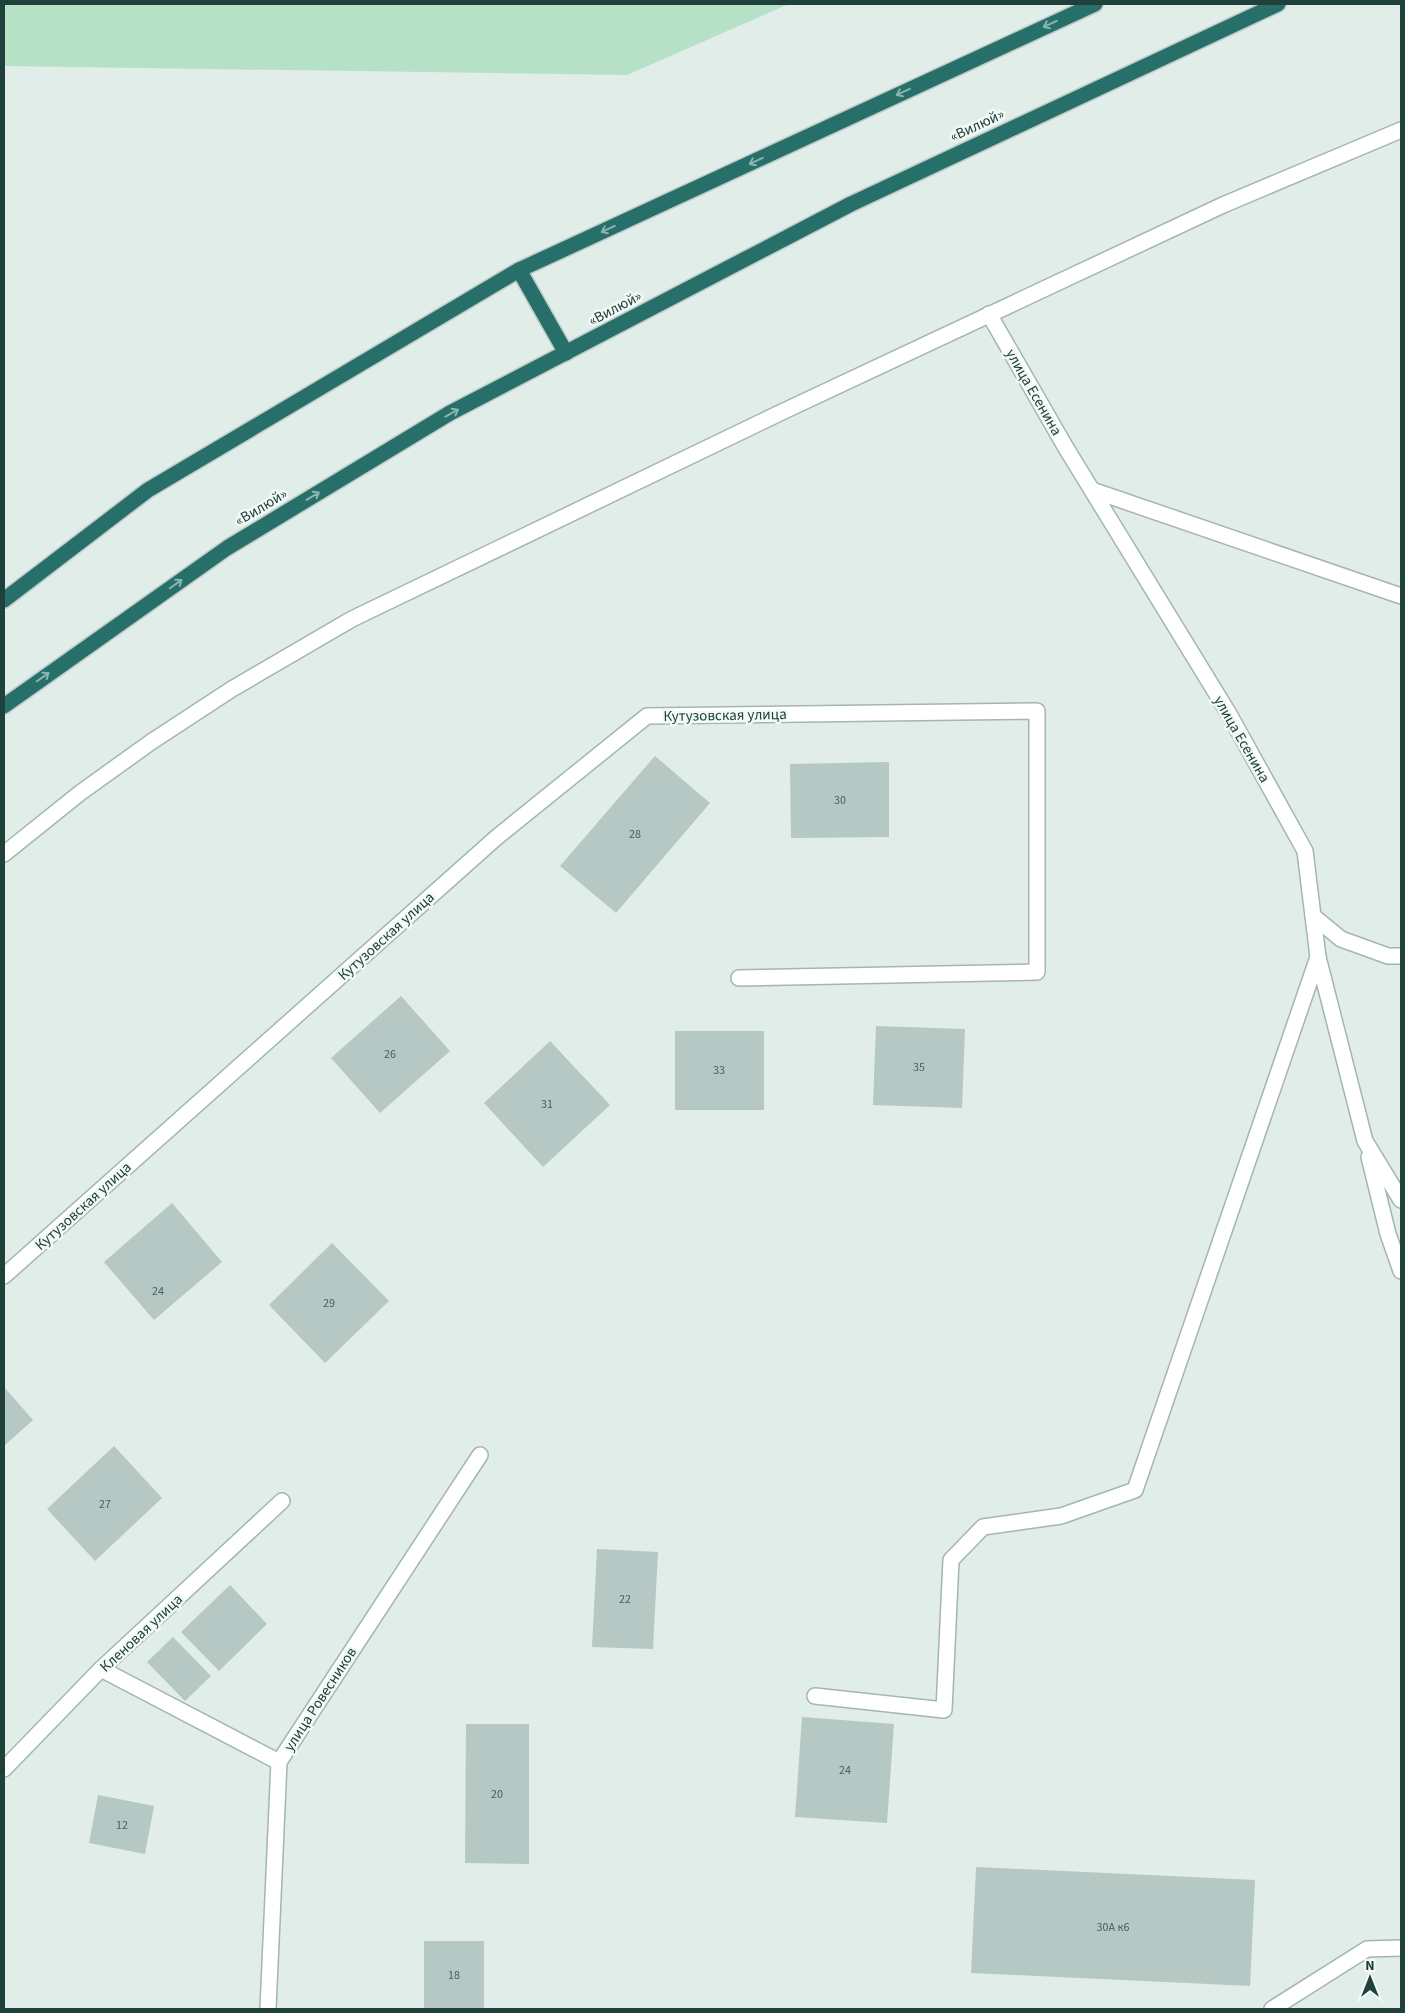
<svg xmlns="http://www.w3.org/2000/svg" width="1405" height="2013" viewBox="0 0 1405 2013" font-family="'Source Sans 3',sans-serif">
<rect width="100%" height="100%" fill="#e1ede9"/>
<path fill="#b7e1c7" d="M4,4h785l-162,71 -623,-9z"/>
<g fill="#b6c8c3">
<path d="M655,756l55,47 -94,110 -56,-47z"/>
<path d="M889,762v75l-98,1 -1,-74z"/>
<path d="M401,996l49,55 -70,62 -49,-55z"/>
<path d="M876,1026l89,3 -3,79 -89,-3z"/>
<rect x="675" y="1031" width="89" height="79"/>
<path d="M550,1041l60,64 -67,62 -59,-64z"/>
<path d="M172,1203l50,59 -68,58 -50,-58z"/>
<path d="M332,1243l57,58 -64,62 -56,-58z"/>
<path d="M4,1387l29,33 -29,26z"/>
<path d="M114,1446l48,52 -67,63 -48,-52z"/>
<path d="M597,1549l61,3 -5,97 -61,-2z"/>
<path d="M230,1585l37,39 -48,47 -38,-39z"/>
<path d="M173,1637l38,39 -26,25 -38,-39z"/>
<path d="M802,1717l92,7 -7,99 -92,-6z"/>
<path d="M466,1724h63v140l-64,-1z"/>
<path d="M98,1795l56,11 -9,48 -56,-11z"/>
<path d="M976,1867l279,13 -5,106 -279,-13z"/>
<rect x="424" y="1941" width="60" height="68"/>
</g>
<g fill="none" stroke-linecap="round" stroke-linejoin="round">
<g stroke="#a3b6b1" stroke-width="18">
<g id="minor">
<path d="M989,314l77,134 163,266 76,137 13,106 47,184 36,59"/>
<path d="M1092,490l309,106"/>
<path d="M4,854l76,-61 71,-51 81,-53 120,-70 432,-208 439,-206 178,-75"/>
<path d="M1313,916l28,23 47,17h13"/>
<path d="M1369,1157l19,77 13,37"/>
<path d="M4,1276l493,-439 150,-121 390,-5v261l-298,6"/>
<path d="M101,1669l178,93"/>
<path d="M815,1696l129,14 7,-150 32,-33 78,-11 74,-26 183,-533"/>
<path d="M4,1769l97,-100 181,-168"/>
<path d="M268,2009l11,-247 201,-307"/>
<path d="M1272,2009l95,-60 34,-1"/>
</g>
</g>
<g stroke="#c0cac8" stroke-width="18">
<g id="highway">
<path d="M519,270l47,83"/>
<path d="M4,600l144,-110 371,-220 576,-266"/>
<path d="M4,706l223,-158 223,-135 401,-209 427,-200"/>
</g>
</g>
<use href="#minor" stroke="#fff" stroke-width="15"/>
<use href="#highway" stroke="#276f69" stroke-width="15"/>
</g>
<defs><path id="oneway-shaft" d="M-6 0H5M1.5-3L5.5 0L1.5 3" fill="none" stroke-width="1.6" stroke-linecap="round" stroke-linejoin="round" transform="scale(1.25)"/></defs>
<g stroke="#8cb4b0">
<use href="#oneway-shaft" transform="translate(1050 24) rotate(155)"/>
<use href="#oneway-shaft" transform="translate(903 92) rotate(155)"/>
<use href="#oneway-shaft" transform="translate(756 161) rotate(155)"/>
<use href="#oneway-shaft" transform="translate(608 229) rotate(155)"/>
<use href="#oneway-shaft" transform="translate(452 413) rotate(-29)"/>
<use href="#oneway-shaft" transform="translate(313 496) rotate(-31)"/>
<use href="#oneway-shaft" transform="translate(176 584) rotate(-35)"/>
<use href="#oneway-shaft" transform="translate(43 677) rotate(-35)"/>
</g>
<g text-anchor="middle" stroke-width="5" stroke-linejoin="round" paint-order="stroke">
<g font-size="12" fill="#45625d">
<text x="840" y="804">30</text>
<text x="635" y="838">28</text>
<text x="390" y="1058">26</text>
<text x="919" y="1071">35</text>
<text x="719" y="1074">33</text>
<text x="547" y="1108">31</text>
<text x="158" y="1295">24</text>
<text x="329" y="1307">29</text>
<text x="105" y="1508">27</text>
<text x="625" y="1603">22</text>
<text x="845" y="1774">24</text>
<text x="497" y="1798">20</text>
<text x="122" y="1829">12</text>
<text x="1113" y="1931">30А к6</text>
<text x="454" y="1979">18</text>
</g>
<g font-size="15" fill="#1f403b" stroke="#f2f9f6">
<text transform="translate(977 125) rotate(-25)" y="5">«Вилюй»</text>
<text transform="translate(615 308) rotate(-28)" y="5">«Вилюй»</text>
<text transform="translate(1034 392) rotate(60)" y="5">улица Есенина</text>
<text transform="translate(261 507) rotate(-31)" y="5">«Вилюй»</text>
<text transform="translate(725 715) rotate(-1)" y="5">Кутузовская улица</text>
<text transform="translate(1242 739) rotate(60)" y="5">улица Есенина</text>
<text transform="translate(386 936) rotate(-42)" y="5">Кутузовская улица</text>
<text transform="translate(83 1206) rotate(-42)" y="5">Кутузовская улица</text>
<text transform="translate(141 1633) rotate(-43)" y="5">Кленовая улица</text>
<text transform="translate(320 1699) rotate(-57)" y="5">улица Ровесников</text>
</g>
</g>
<rect width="1405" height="2013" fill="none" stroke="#1f403b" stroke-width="10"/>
<g transform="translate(1370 1978)" stroke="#f2f9f6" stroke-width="4" paint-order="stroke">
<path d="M0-4L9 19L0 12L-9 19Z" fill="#1f403b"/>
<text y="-8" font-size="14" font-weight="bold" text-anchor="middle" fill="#1f403b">N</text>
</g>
</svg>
